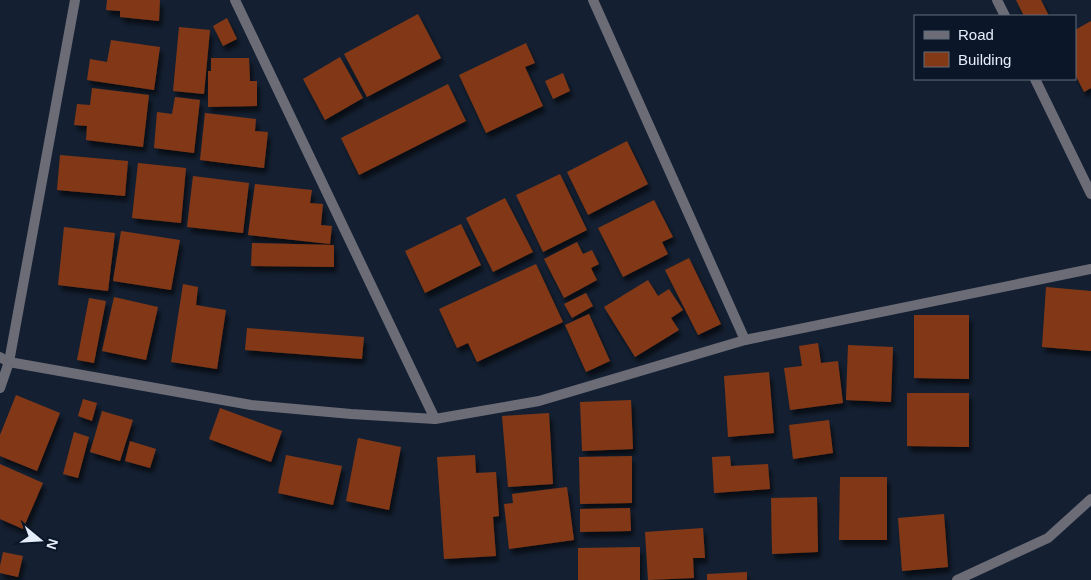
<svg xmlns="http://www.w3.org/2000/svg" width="1091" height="580" viewBox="0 0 1091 580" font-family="Arial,sans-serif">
<defs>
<filter id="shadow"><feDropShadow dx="3" dy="5.5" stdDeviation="2.5" flood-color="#0009"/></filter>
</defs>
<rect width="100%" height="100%" fill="#142032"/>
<g fill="#823916" filter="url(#shadow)">
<path d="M107,0h53l-1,21 -39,-4v-6l-14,-1z"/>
<path d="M1016,0h25l8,16h-25z"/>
<path d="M418,14l23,44 -74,39 -23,-43z"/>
<path d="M227,18l10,21 -14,7 -10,-20z"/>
<path d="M1091,21v67l-7,4 -9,-18v-44z"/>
<path d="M179,27l31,3 -6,64 -31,-3z"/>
<path d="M111,40l49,7 -6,43 -67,-10 3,-21 17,3z"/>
<path d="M526,43l9,20 -10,4 18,39 -57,27 -27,-58z"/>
<path d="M340,57l23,41 -38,22 -22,-41z"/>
<path d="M211,58h38l1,23h7v25l-49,1v-36h3z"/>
<path d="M563,73l7,18 -17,8 -8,-18z"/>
<path d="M448,84l18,37 -107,54 -18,-37z"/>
<path d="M92,88l57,7 -6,52 -57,-7 1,-14 -13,-1 3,-21 13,1z"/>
<path d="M175,97l25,3 -6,53 -40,-5 3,-36 15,2z"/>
<path d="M205,113l51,6 -1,12 13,1 -4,36 -64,-8z"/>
<path d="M627,141l21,43 -60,31 -21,-43z"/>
<path d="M60,155l68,6 -3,35 -68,-6z"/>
<path d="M138,163l48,5 -5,55 -49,-5z"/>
<path d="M560,174l27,56 -44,22 -27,-57z"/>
<path d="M193,176l56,7 -6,50 -56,-6z"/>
<path d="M255,184l57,6 -2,13 13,1 -2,21 11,1 -2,18 -82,-9z"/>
<path d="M505,198l28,54 -40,20 -27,-54z"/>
<path d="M654,200l19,37 -11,5 6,12 -45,23 -25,-49z"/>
<path d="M461,224l20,41 -56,28 -20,-42z"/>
<path d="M64,227l51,6 -7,58 -50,-6z"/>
<path d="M121,231l59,9 -9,50 -58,-9z"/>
<path d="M577,242l6,12 9,-4 7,14 -8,4 6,12 -33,18 -20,-39z"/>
<path d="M252,243l82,2v22l-83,-1z"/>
<path d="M689,258l32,66 -23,11 -33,-65z"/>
<path d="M536,264l27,58 -86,40 -9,-19 -11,5 -18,-39z"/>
<path d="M648,280l10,16 11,-7 14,21 -12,8 8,12 -44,27 -31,-50z"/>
<path d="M183,284l15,3 -2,18 30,5 -9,59 -46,-7z"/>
<path d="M1046,287l45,4v60l-49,-4z"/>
<path d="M586,293l7,13 -21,12 -8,-14z"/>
<path d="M114,297l44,10 -12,53 -44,-9z"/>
<path d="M89,298l17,3 -12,62 -17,-3z"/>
<path d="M589,314l21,47 -24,11 -21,-47z"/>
<path d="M914,315h55v64l-55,-1z"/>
<path d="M247,328l117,9 -2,22 -117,-9z"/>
<path d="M818,343l3,20 17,-2 5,42 -53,7 -6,-42 18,-2 -3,-20z"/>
<path d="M848,345l45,2 -2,55 -45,-2z"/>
<path d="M769,372l5,61 -46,4 -4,-61z"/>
<path d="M907,393h62v54l-62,-1z"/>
<path d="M16,395l44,18 -23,58 -37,-15v-21z"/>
<path d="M83,399l14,4 -5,18 -14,-5z"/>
<path d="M631,400l2,49 -51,2 -2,-49z"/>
<path d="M220,408l62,23 -11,31 -62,-23z"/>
<path d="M102,411l31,9 -13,41 -30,-9z"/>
<path d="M549,413l4,71 -45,3 -6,-71z"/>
<path d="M829,420l4,33 -40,6 -4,-34z"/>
<path d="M74,432l15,5 -11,41 -15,-4z"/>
<path d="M358,438l43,9 -12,63 -43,-9z"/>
<path d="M130,441l26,8 -6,19 -25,-7z"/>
<path d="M286,455l56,11 -9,39 -55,-12z"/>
<path d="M475,455l1,18 20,-1 3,44 -6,1 3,39 -52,3 -7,-102z"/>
<path d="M632,456v47l-52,1 -1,-47z"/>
<path d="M730,456l1,10 37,-2 2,25 -56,4 -2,-36z"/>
<path d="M0,464l43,19 -20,46 -23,-10z"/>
<path d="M840,477h47v63h-48z"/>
<path d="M567,487l7,53 -65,9 -5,-45 9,-1 -1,-9z"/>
<path d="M817,497l1,55 -46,2 -1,-56z"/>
<path d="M630,508l1,23 -51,1v-23z"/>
<path d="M944,514l4,53 -46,4 -4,-53z"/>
<path d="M703,528l2,30h-12l1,20 -46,2 -3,-48z"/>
<path d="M640,547v33h-62v-32z"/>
<path d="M3,552l20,4 -5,21 -18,-4v-7z"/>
<path d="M747,572v8h-40v-6z"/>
</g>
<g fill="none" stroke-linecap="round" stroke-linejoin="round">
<g stroke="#6c6c77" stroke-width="10">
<path d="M235,0l200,419"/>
<path d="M593,0l152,340"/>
<path d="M997,0l8,16"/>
<path d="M1035,79l56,115"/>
<path d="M0,357l9,5 242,43 100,9 84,5 104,-18 206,-61 346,-71"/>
<path d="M0,388l9,-26 66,-362"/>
<path d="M957,580l91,-42 43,-39"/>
</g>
</g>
<rect x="914" y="15" width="162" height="65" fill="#0b1728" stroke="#626d7c"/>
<rect x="924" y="31" width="25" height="8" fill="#6c6c77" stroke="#626d7c"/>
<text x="958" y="40" font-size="15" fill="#e5edfa">Road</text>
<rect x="924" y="52" width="25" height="15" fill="#823916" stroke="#626d7c"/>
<text x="958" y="65" font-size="15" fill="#e5edfa">Building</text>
<g transform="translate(40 540) rotate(108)" stroke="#0b1728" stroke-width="4" paint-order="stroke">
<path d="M0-4L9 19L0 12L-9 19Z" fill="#e5edfa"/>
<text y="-8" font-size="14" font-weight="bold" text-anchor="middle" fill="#e5edfa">N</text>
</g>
</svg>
